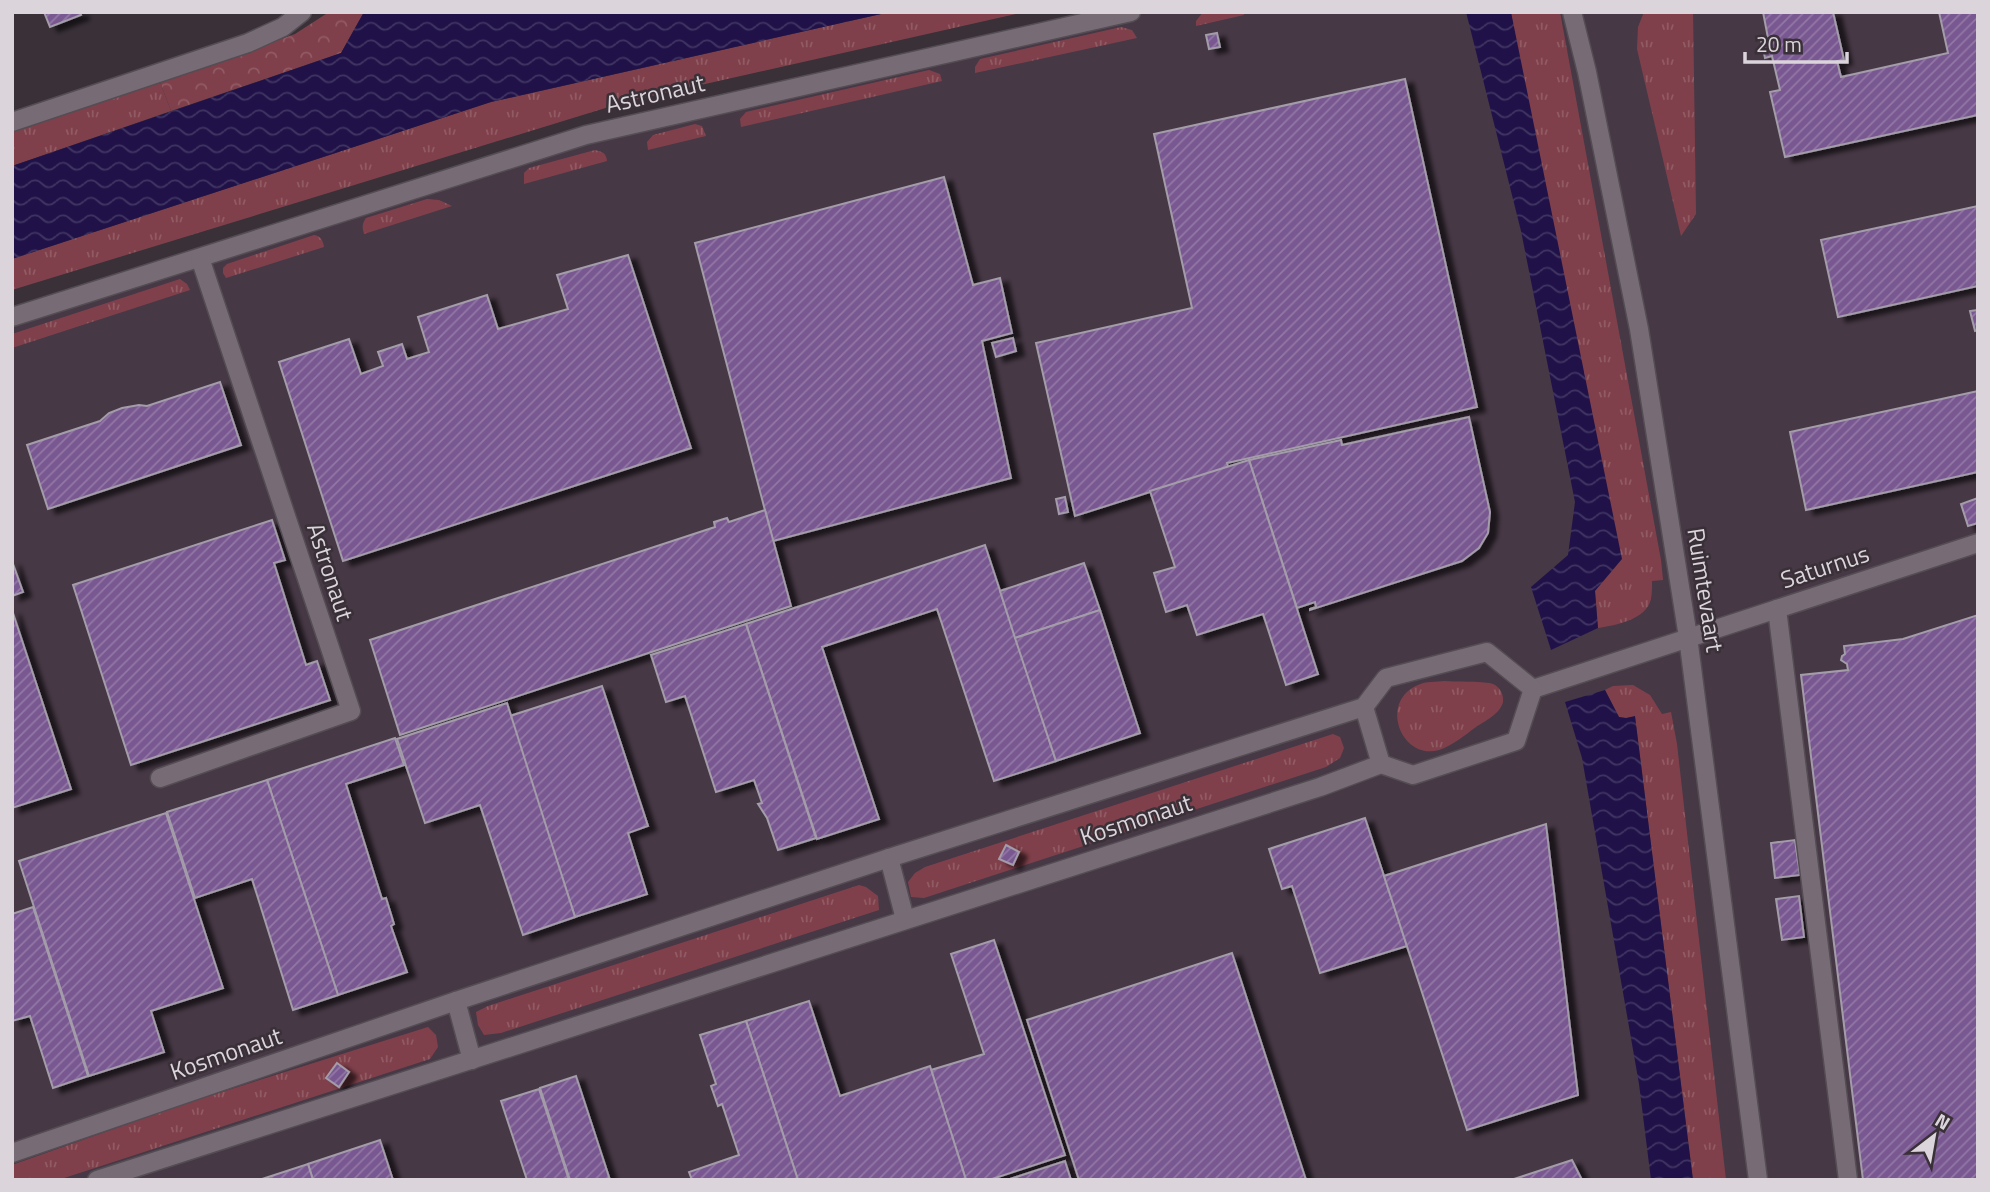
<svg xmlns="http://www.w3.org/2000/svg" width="1990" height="1192" viewBox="0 0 1990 1192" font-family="'Titillium Web',sans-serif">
<defs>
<pattern id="grass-tufts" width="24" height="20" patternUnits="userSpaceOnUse" patternTransform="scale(1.75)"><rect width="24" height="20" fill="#80404b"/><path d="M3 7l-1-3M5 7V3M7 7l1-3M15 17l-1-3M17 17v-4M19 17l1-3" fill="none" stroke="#915b64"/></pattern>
<pattern id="forest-crowns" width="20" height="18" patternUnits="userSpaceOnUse" patternTransform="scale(1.75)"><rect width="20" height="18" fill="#80404b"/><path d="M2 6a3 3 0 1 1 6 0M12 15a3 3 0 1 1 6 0" fill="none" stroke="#915b64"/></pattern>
<pattern id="water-waves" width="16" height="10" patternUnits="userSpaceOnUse" patternTransform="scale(1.75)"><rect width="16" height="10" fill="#201248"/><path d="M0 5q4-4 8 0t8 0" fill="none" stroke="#403462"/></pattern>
<pattern id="building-hatch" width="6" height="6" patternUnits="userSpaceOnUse" patternTransform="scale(1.75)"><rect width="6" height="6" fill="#795891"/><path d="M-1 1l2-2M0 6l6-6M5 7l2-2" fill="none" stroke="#9277a5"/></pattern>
<filter id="shadow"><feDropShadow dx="8" dy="4.5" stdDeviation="2" flood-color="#0009"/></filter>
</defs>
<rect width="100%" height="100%" fill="#393038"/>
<path fill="#463845" d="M1145,12h833v1168h-1966v-856l576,-184z"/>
<g fill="url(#grass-tufts)">
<path d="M890,12h135l-400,90 -613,188v-31l479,-157z"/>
<path d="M1203,12h41v3l-48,11v-5z"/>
<path d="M1511,12h49l101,548 2,20 -11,1c0,6 0,12 -1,18 -5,21 -35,26 -53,29l-3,-37z"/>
<path d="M1644,12h49l3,202 -15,22 -44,-187 1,-22z"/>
<path d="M1121,27l11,3 5,8 -162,35v-6l5,-8z"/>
<path d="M929,70l11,4 2,7 -201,46 -1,-8 6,-7z"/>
<path d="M160,82l11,29 -159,55v-35z"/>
<path d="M695,124l7,2 4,10 -58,14 -1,-8 6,-7z"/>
<path d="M595,150c8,2 11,3 12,11l-83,23v-11l5,-5z"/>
<path d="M427,199l12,1 13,6 -88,28c-2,-7 -2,-10 2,-16z"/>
<path d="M314,235c7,1 9,6 10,12l-98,31 -3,-5v-5l4,-4z"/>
<path d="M180,279l7,5 3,6 -178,58v-14z"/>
<path d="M1445,681c10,1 41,0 48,3 7,3 11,11 10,18 -3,12 -18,19 -27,25 -11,8 -24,19 -37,23 -37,11 -61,-48 -21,-65 8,-4 19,-3 27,-4z"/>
<path d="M1633,685l17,10 12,19 9,-2 6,32 49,436h-33l-58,-463 -9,1 -7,-1 -14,-27 8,-4z"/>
<path d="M1333,734l7,3 4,11 -4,10 -14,9 -402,131 -13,-1 -3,-15 7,-9 10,-6z"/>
<path d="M859,885l7,2 12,9 1,14 -378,123 -17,2 -6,-10 -2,-13 12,-6z"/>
<path d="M428,1027l8,8 2,12 -8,12 -372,121h-46v-15l175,-62z"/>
</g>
<path fill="url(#forest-crowns)" d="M329,12h35l-23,41 -170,58 -11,-29 135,-48z"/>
<g fill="url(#water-waves)">
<path d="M364,12h526l-399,90 -479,157v-93l329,-113z"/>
<path d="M1466,12h45l111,547 -27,32 3,37 -47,22 -20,-63 37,-32 7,-53 -54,-271z"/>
<path d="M1605,690l14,27 7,1 9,-2 58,464h-42l-12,-96 -57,-326 -17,-56z"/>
</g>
<g fill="url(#building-hatch)" stroke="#a39ca9" stroke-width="2" filter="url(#shadow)">
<path d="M44,12h36l1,3 -31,12z"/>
<path d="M1763,12h70l11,48 -7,1 4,16 107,-24 -9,-41h39v103l-193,42 -15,-65 10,-2 -8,-34 -7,2 -4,-18 7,-2z"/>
<path d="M1217,33l3,14 -11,2 -3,-14z"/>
<path d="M1405,79l72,328 -250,56 1,4 -153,49 -39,-173 156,-35 -38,-174z"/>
<path d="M944,177l29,108 27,-7 12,55 -30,8 29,137 -238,63 -78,-298z"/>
<path d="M1978,206v80l-140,31 -17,-77z"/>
<path d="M628,255l63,193 -348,113 -64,-199 70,-23 12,35 22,-8 -5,-14 24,-8 5,15 22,-7 -11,-35 69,-22 11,34 70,-20 -11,-34z"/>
<path d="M1978,310v20l-3,1 -5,-20z"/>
<path d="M1013,338l3,13 -20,6 -4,-14z"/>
<path d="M220,382l21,63 -193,64 -21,-64 73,-24 9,-8 13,-5 17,-3 8,1z"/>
<path d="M1978,391v81l-172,38 -16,-78z"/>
<path d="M1469,417l21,95 -2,21 -9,15 -17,13 -152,49v-1l6,-2 -1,-5 -18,6 -48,-148 92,-20 1,5z"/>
<path d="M1249,460l69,214 -32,11 -23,-71 -66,21 -10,-30 -21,7 -12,-39 21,-6 -25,-76z"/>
<path d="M1065,497l3,15 -9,2 -3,-15z"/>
<path d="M1978,498v25l-10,3 -7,-22z"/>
<path d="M765,510l26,96 -391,129 -30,-95 345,-113 -1,-5 13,-4 2,4z"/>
<path d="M272,520l13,40 -11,3 32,102 11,-4 13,39 -199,65 -58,-180z"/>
<path d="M985,545l71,216 -62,20 -57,-172 -115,38 57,172 -62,20 -71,-215z"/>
<path d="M12,561l11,31 -11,4z"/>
<path d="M1084,563l16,47 -85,28 -15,-47z"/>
<path d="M12,610l59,179 -59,19z"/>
<path d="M1100,610l40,123 -84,28 -41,-123z"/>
<path d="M1978,615v565h-115l-62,-505 47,-5 -1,-6 -6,-4 1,-4 3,-2 -1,-8 59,-7z"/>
<path d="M746,624l70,214 -38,12 -11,-32 -9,-14 4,-1 -8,-23 -38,12 -31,-96 -19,6 -15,-47z"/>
<path d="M602,686l46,140 -20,7 19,61 -72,23 -65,-201z"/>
<path d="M507,703l68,214 -52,18 -43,-130 -55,18 -28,-84z"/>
<path d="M395,738l9,27 -58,19 36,115 4,-1 8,26 -3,2 16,46 -69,23 -71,-215z"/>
<path d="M267,780l71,215 -45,15 -41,-131 -57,19 -28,-86z"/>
<path d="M166,813l57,175 -72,23 13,41 -75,24 -70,-215z"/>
<path d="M1365,818l42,128 -87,27 -28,-87 -10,3 -13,-40z"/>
<path d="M1546,824l32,271 -111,35 -83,-254z"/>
<path d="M1795,840l5,35 -25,3 -4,-35z"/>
<path d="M1006,845l13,7 -6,13 -14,-6z"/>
<path d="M1799,896l5,41 -22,3 -6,-41z"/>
<path d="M33,907l55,169 -35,12 -23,-72 -18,5v-107z"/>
<path d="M994,940l71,215 -76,25h-23l-35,-110 53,-16 -33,-100z"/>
<path d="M1232,953l74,227h-227l-52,-160z"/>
<path d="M809,1001l31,95 90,-30 36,114h-168l-52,-159z"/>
<path d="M746,1021l52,159h-106l-3,-8 50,-17 -17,-51 -4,2 -7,-20 5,-2 -16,-49z"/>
<path d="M337,1063l12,9 -10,15 -13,-9z"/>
<path d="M576,1076l34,104h-40l-30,-92z"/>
<path d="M539,1089l30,91h-42l-26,-79z"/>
<path d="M380,1140l13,40h-80l-5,-16z"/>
<path d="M1572,1160l10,20h-71z"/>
<path d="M1065,1161l6,19h-64z"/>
<path d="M308,1164l5,16h-54z"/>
</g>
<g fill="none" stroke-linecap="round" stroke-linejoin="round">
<g stroke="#544d54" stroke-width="21">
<g id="minor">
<path d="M1572,12l15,60 52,257 49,308 70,543"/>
<path d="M12,122l236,-79 35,-16 19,-15"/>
<path d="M12,317l574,-182 545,-123"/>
<path d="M1777,609l71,571"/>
<path d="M1533,689l445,-146"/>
<path d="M1364,707l17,57"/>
<path d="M160,778l191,-67 -151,-453"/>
<path d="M889,858l16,61"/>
<path d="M456,1001l16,59"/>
<path d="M12,1153l444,-152 433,-143 475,-151 22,-29 101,-26 46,37"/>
<path d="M97,1180l1223,-393 61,-23 32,11 103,-34 17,-52"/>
</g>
</g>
<use href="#minor" stroke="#776c76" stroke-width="18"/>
</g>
<g text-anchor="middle" stroke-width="5" stroke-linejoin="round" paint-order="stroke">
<g font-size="24" fill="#dbd5db" stroke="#393038">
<text transform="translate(655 94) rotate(-13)" y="8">Astronaut</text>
<text transform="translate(1825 567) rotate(-18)" y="8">Saturnus</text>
<text transform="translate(330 572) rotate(72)" y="8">Astronaut</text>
<text transform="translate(1705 590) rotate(81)" y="8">Ruimtevaart</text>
<text transform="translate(1136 820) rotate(-18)" y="8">Kosmonaut</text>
<text transform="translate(226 1054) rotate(-19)" y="8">Kosmonaut</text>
</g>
</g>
<rect width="1990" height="1192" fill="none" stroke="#dbd5db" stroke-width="28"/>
<g transform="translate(1934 1136) rotate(31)" stroke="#393038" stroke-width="5" paint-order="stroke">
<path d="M0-5L12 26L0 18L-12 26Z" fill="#dbd5db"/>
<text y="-10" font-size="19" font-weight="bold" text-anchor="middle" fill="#dbd5db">N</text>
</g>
<path d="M1745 52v10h102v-10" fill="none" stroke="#dbd5db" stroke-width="3.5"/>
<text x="1756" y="52" font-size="21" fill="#dbd5db" stroke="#393038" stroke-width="5" paint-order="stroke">20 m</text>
</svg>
